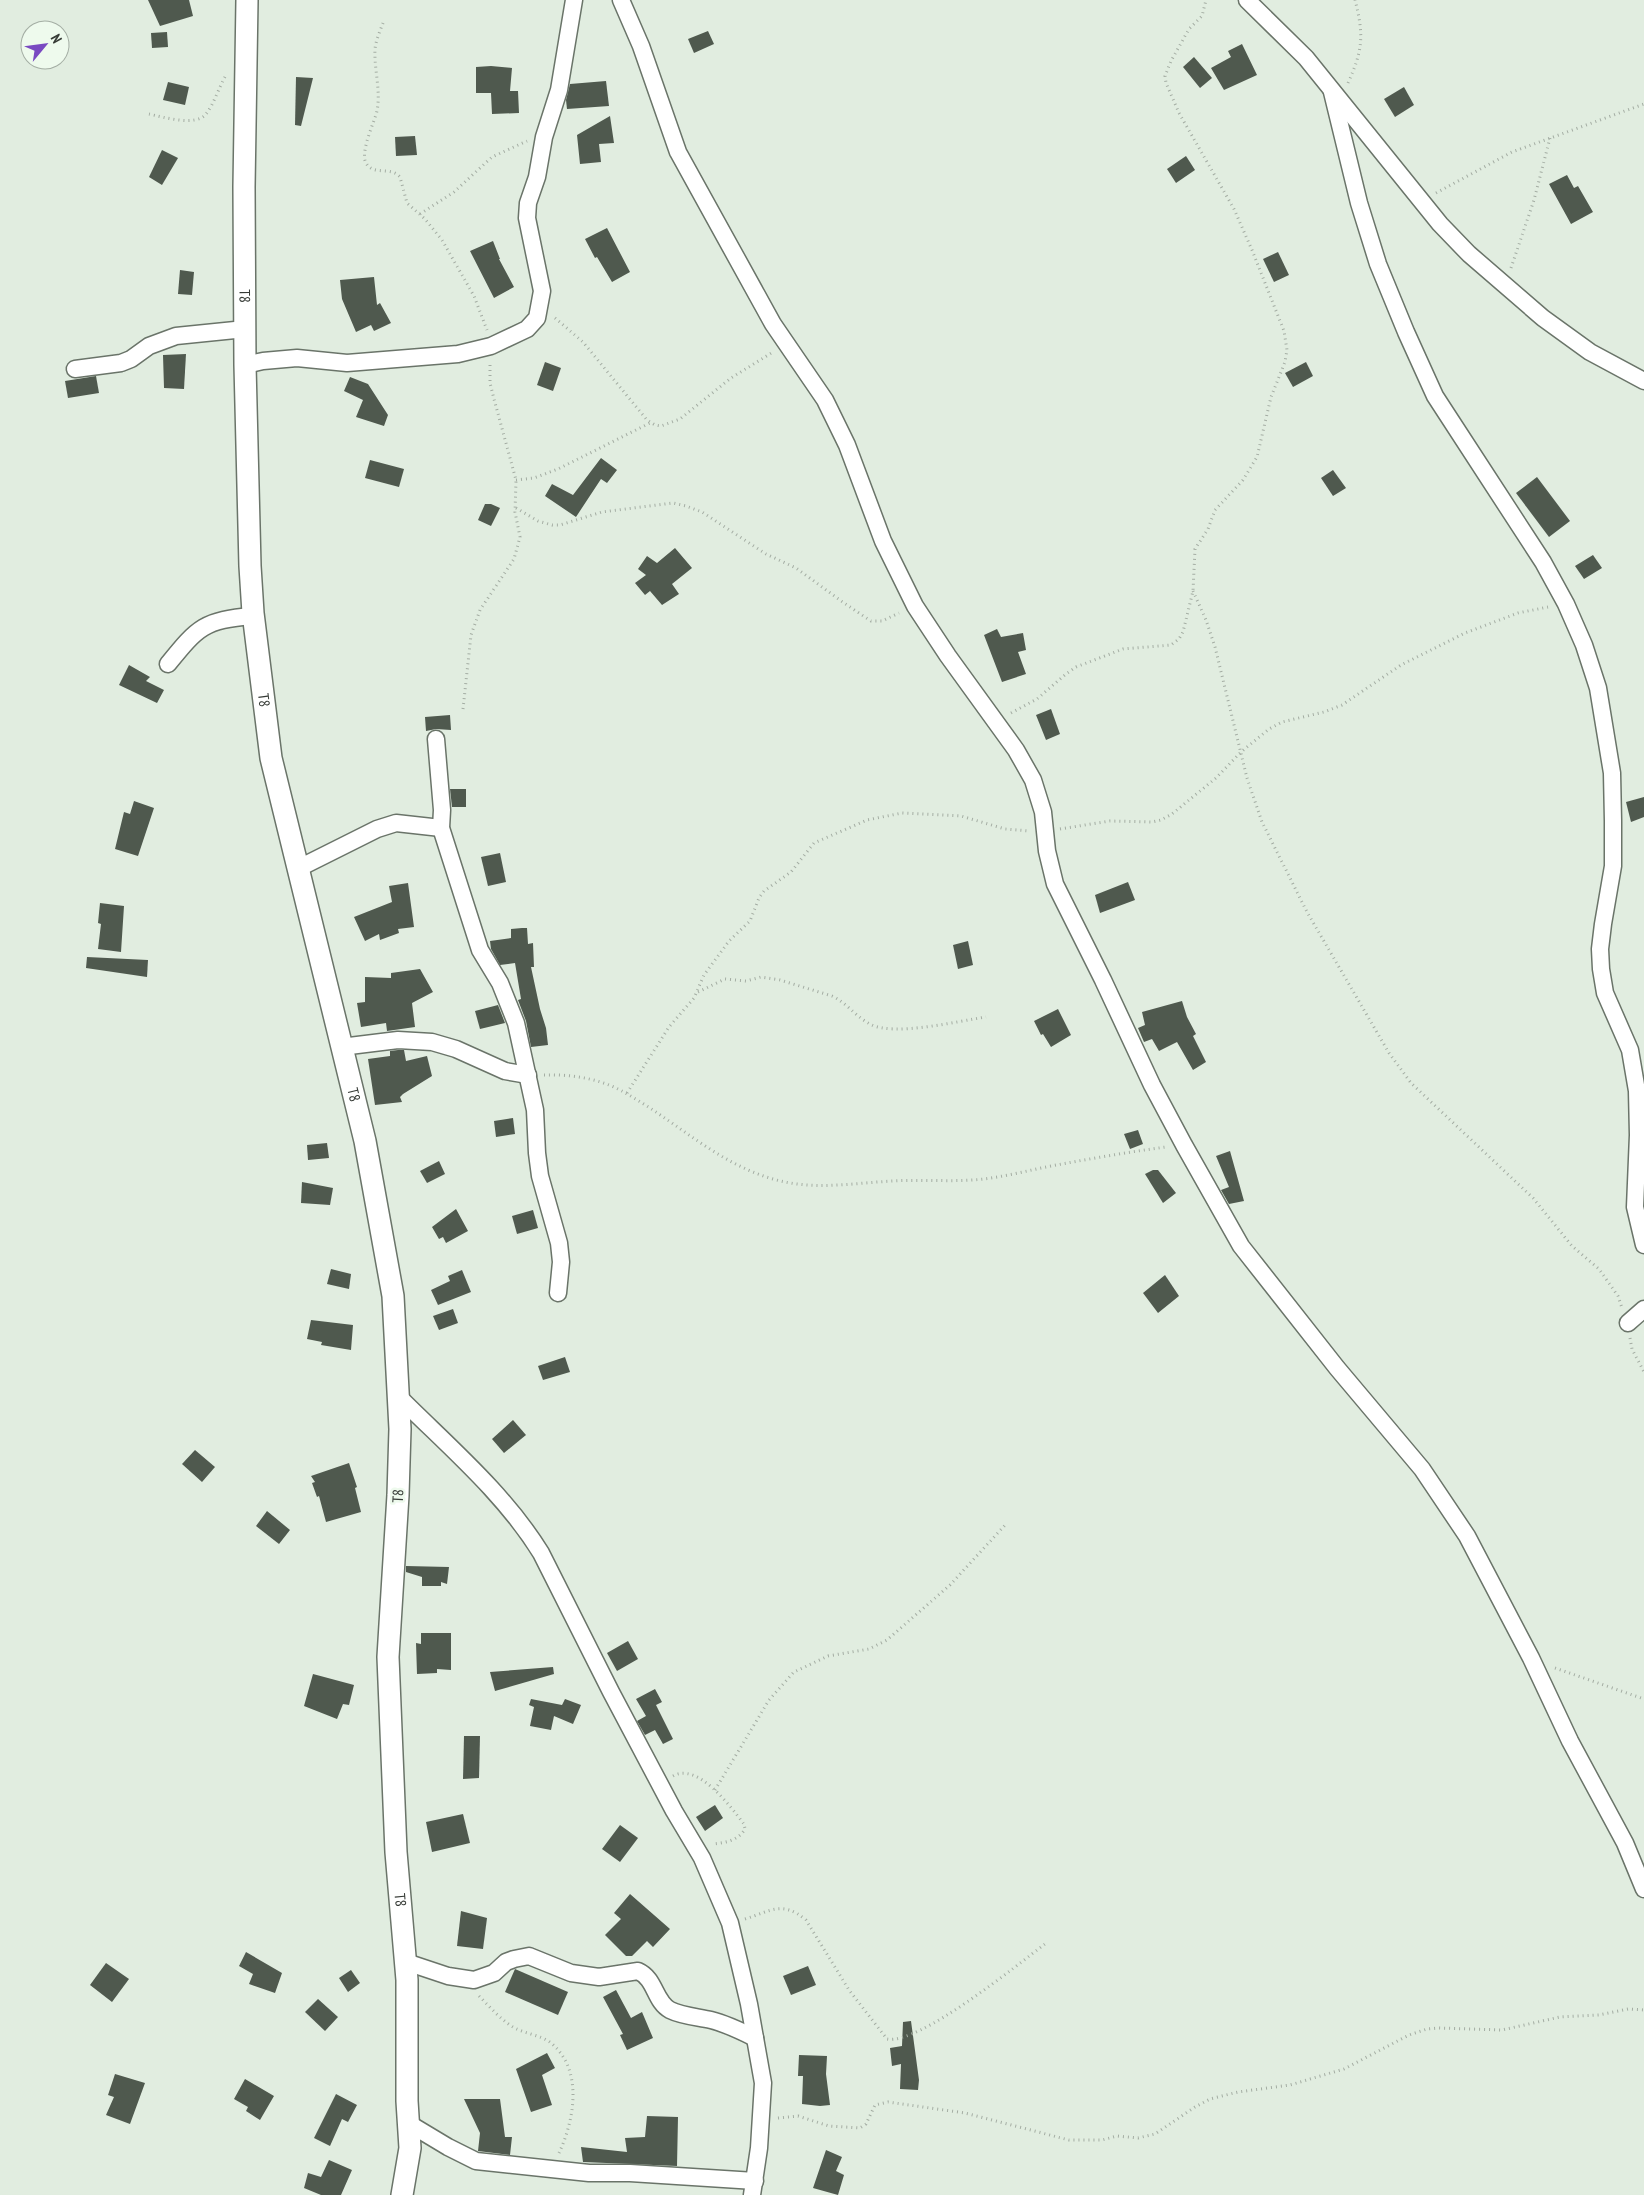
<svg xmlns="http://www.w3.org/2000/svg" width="1644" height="2195" viewBox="0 0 1644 2195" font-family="'PT Sans Narrow',sans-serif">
<rect width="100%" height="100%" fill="#e1ede0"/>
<g fill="#4f594e">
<path d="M148,0h41l4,16 -33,10z"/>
<path d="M708,31l6,13 -20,9 -6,-14z"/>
<path d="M167,32l1,15 -16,1 -1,-15z"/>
<path d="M1242,44l15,31 -33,15 -13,-22 20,-11 -3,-6z"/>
<path d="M1194,57l18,21 -12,10 -17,-21z"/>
<path d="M491,66l21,2 -2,23h8l1,22 -27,1 -1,-21h-15v-26z"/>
<path d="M296,77l17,1 -12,48 -6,-1z"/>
<path d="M606,81l3,25 -42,3 -1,-9 4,-16z"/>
<path d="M168,82l21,5 -4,18 -22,-5z"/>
<path d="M1404,87l10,18 -19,12 -11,-18z"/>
<path d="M610,116l4,27 -15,1 2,18 -21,2 -3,-29z"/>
<path d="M415,136l2,19 -21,1 -1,-19z"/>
<path d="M162,150l16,8 -16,27 -13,-8z"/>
<path d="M1186,156l9,14 -19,13 -9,-14z"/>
<path d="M1567,175l7,13 4,-2 15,26 -22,12 -22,-40z"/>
<path d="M607,228l23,44 -18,10 -15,-25 -2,1 -10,-19z"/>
<path d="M493,241l7,18h-1l15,28 -20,11 -24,-47z"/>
<path d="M1278,252l11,23 -15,7 -11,-23z"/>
<path d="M180,270l14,2 -2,23 -14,-1z"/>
<path d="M374,277l3,28 3,-2 11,20 -17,8 -3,-6 -15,7 -14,-33 -2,-19z"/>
<path d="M186,354l-2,35 -20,-1 -1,-33z"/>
<path d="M545,362l16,6 -8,23 -16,-6z"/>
<path d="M1306,362l7,14 -20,11 -8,-14z"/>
<path d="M96,376l3,17 -31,5 -3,-17z"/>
<path d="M350,377l18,7 20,31 -4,11 -28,-9 7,-17 -19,-9z"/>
<path d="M601,458l16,12 -10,13 -6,-4 -25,38 -31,-21 7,-12 21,11z"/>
<path d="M370,460l34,9 -5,18 -34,-9z"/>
<path d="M1333,470l13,18 -13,8 -12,-18z"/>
<path d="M1537,477l33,44 -21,16 -33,-44z"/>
<path d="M485,504h6l9,4 -9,18 -13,-6z"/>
<path d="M675,548l17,20 -20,16 7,10 -17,11 -12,-14 -5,4 -10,-12 11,-8 -8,-6 9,-13 10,7z"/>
<path d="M1593,555l9,13 -18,11 -9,-13z"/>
<path d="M997,629l4,8 22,-4 3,17 -8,2 8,22 -24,8 -18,-47z"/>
<path d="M129,665l21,12 -4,4 18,9 -7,13 -38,-18z"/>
<path d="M1051,709l9,25 -14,6 -10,-25z"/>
<path d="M450,715l1,15 -15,-1 -10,2 -1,-14z"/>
<path d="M450,789h16v18h-14z"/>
<path d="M1644,797v20l-13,5 -5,-20z"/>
<path d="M134,801l20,7 -16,48 -23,-7 9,-37 6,2z"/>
<path d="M500,853l6,29 -18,4 -7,-29z"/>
<path d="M1128,882l7,18 -35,13 -5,-18z"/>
<path d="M408,883l6,44 -16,2 1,4 -19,7 -1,-6 -14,7 -11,-24 38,-15 -3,-16z"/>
<path d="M100,903l24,3 -3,46 -23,-3 3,-25 -3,-1z"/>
<path d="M522,928h5l1,16 5,-1 1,24h-3l9,42 6,19 2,17 -17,2 -5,-26 -8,-21 3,-1 -6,-36 -15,2 -9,-16 -1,-8 21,-3v-9z"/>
<path d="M968,941l5,24 -15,4 -5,-24z"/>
<path d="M87,957l61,3 -1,17 -61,-9z"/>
<path d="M420,969l13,23 -21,11 3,24 -28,4 -1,-8 -25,4 -4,-24 8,-1v-25l26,1v-5z"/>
<path d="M1182,1001l5,16 9,17 -3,2 13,26 -13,8 -16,-28 -18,9 -7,-12 -8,3 -6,-14 7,-3 -3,-13z"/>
<path d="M498,1005l7,18 -25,6 -5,-18z"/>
<path d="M1058,1009l13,26 -20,12 -8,-13 -2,1 -7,-14z"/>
<path d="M398,1050h6l2,11 21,-5 5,20 -29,18 -3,3 2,5 -27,3 -7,-46 22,-3v-5z"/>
<path d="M513,1118l2,16 -19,3 -2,-16z"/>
<path d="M1138,1130l5,14 -13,5 -6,-15z"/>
<path d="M327,1143l2,15 -21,2 -1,-15z"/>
<path d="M1230,1151l14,50 -15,3 -8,-14 8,-3 -13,-31z"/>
<path d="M439,1161l6,13 -18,9 -7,-12z"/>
<path d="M1153,1170h5l18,23 -13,10 -18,-29z"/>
<path d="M302,1182l31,6 -3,17 -29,-2z"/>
<path d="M456,1209l12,22 -22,12 -3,-6 -4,2 -7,-12z"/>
<path d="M533,1210l5,18 -21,6 -5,-18z"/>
<path d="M331,1269l20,5 -2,15 -22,-5z"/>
<path d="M462,1270l9,22 -33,13 -7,-15 19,-9 -2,-5z"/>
<path d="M1165,1275l14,21 -21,17 -15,-20z"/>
<path d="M453,1309l5,14 -19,7 -6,-14z"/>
<path d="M311,1320l42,5 -2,25 -30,-5 1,-3 -15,-3z"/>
<path d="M565,1357l5,15 -27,8 -5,-14z"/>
<path d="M513,1420l13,15 -22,18 -12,-14z"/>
<path d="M195,1450l20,17 -13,15 -20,-18z"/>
<path d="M349,1463l8,24 -2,1 6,24 -35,10 -7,-26 -2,1 -5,-14 3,-1 -4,-6z"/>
<path d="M267,1511l23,19 -11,14 -23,-18z"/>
<path d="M406,1566l43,1 -2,17 -6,-2v4h-19v-9l-16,-5z"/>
<path d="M421,1633h30v37l-14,-1v4l-20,1 -1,-31 5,1z"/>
<path d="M628,1641l10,18 -21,12 -10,-18z"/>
<path d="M553,1667l1,7 -59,17 -5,-19z"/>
<path d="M313,1674l41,11 -5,20 -6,-1 -6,15 -33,-13z"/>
<path d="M655,1689l7,13 -6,3 17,34 -10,5 -8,-14 -10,5 -8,-14 9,-5 -10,-17z"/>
<path d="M531,1699l31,6 3,-6 16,6 -8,19 -19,-8 -3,14 -21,-4 4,-19 -5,-2z"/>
<path d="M464,1736h16l-1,42 -16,1z"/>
<path d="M715,1805l8,13 -18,13 -9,-14z"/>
<path d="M463,1814l7,29 -38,9 -6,-30z"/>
<path d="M620,1825l18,13 -18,24 -18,-13z"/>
<path d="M630,1894l40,35 -17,18 -6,-6 -15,15h-6l-21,-21 16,-16 -7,-6z"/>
<path d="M461,1911l26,7 -4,31 -26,-3z"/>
<path d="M246,1952l36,21 -7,20 -26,-9 4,-10 -14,-8z"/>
<path d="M106,1963l23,16 -17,23 -22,-17z"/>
<path d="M808,1966l8,19 -25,10 -8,-19z"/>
<path d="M515,1969l53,23 -10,23 -53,-23z"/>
<path d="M351,1970l9,13 -12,9 -9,-14z"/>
<path d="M616,1990l15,28 11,-6 11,26 -26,12 -7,-15 3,-1 -20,-37z"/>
<path d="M318,1999l20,18 -13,14 -20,-19z"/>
<path d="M911,2021l8,59 -1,10 -18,-1 1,-25 -9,2 -2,-18 12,-2 1,-24z"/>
<path d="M547,2053l8,15 -13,7 10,30 -21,7 -15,-43z"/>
<path d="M799,2055l28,1 -1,18 4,31 -10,1 -18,-2 1,-28h-5z"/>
<path d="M115,2074l30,9 -15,41 -24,-9 8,-18 -6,-2z"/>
<path d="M245,2079l29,17 -14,24 -14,-9 2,-4 -14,-8z"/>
<path d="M336,2094l21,11 -9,17 -6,-3 -12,27 -16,-8z"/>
<path d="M464,2099h36l5,38h7l-2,18 -32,-4 2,-18z"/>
<path d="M647,2116l31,1 -1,49 -94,-4 -2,-15 46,5 -2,-14 20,-1z"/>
<path d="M826,2150l16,7 -6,14 8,4 -6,20 -25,-7z"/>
<path d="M329,2160l23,10 -11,25h-20l-17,-7 4,-15 13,4z"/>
</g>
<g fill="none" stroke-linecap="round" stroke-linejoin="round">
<g stroke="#6a7469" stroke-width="19">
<g id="minor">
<path d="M621,0l20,46 37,106 95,172 52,76 22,45 36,96 32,65 33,50 68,94 17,30 10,32 4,39 8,33 48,96 49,105 32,60 57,101 96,122 85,101 45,67 64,122 39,83 55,102 19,46"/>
<path d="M1247,0l59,58 134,166 29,30 74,64 47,34 54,29"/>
<path d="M1332,92l27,111 19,61 28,68 29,64 108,166 23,42 18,41 14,43 14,85 1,48v45l-10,58 -3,25 1,20 4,24 25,57 7,41 1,44 -3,72 9,38"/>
<path d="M245,365l18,-4 34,-3 50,5 111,-9 33,-8 36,-17 10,-11 5,-27 -15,-73 1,-15 9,-26 7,-40 15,-47 15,-90"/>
<path d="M75,369l46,-6 10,-4 18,-13 27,-10 69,-7"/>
<path d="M168,664c30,-37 36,-44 85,-48"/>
<path d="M436,739l6,71 -1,18 39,122 20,33 16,40 19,87 2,43 3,23 19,67 2,19 -3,31"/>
<path d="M299,868l78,-39 19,-6 45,5"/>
<path d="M341,1047l57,-7 34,2 24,7 49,22 23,4"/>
<path d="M1628,1323l16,-14"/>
<path d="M399,1397c49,49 105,96 142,156l70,139 63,119 28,47 28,65 19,81 14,79 -4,65 -7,47"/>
<path d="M406,1962l42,14 26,4 20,-7 12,-11 8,-3 15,-3 42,17 28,4 39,-6c18,8 16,30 32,39 12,6 28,7 41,10 16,4 30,11 44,18"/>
<path d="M408,2123l40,24 28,14 113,12h41l125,8"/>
</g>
</g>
<g stroke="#6a7469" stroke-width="24">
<g id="tertiary">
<path id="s1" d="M247,0l-3,187 1,178 5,201 3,47 18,145 94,383 28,155 7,133 -2,66 -10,162 8,195 11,128v121l3,47 -8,47"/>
</g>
</g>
<g stroke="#a4ada3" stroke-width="3" stroke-dasharray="1 4" stroke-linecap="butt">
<path d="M383,23c-3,8 -7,17 -8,26 -1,21 6,41 2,62 -3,12 -17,41 -11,52 7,13 25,3 34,14l7,26 18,16 17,21 32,56 13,34"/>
<path d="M1348,83c15,-33 16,-48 7,-83"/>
<path d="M149,114c14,3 47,13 57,0 8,-10 13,-27 20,-39"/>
<path d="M1436,193l76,-41 132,-48"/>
<path d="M420,214l34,-22 38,-35 35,-16"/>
<path d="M1511,268l23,-68 16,-62"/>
<path d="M555,318l28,24 64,78 8,5 6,1 19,-7 51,-41 42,-26"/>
<path d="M516,480l18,-2 24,-9 92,-46"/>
<path d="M516,508l22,13 14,4h8l42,-13 71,-9 13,3 16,6 64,42 30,14 48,35 27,18h11l17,-8"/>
<path d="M1193,591l13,29 9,27 32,131 15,44 45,90 82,141 22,30 122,115 39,48 27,23 19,27 4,12"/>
<path d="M463,709l8,-74 9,-25 34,-51 6,-22 -5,-25 1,-32 -22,-81 -4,-16v-20"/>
<path d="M1011,713l26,-14 29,-25 10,-7 47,-18 48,-4 8,-6 4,-7 10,-41 2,-42 13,-20 7,-19 28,-30 14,-23 14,-60 14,-35 2,-12 -3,-19 -32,-81 -18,-41 -55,-96 -13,-30 -1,-7 6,-15 18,-32 13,-13 4,-16"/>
<path d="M1060,829l50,-8 42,1 9,-2 11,-6 44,-36 25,-26 28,-23 13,-7 42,-10 18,-7 59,-40 64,-32 53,-20 30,-6"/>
<path d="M698,992l27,-13 21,2 15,-4 19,3 52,16c15,7 24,21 38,28 23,13 88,-3 116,-7"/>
<path d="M544,1075c28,-1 59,4 83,19 50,28 90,69 146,85 40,12 80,4 120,2 33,-2 66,2 98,-3 20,-3 40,-8 60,-12 38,-7 77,-14 115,-19"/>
<path d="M627,1093l42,-66 25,-29 10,-23 25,-34 21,-20 9,-23 5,-7 27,-19 23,-29 53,-23 35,-7 59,3 44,13 24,2"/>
<path d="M1630,1338l2,11 12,23"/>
<path d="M1555,1668l89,31"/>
<path d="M673,1776c25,-14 57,30 71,48l1,5c-7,12 -21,14 -33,15"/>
<path d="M715,1790l54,-90 25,-28 34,-16 41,-7 18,-9 63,-55 57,-62"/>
<path d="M745,1919c26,-8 37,-19 61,1l43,70 38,49c32,6 130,-74 158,-95"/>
<path d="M479,1996c11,11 21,23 34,31 12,7 28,8 38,16 33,27 23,78 8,110"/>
<path d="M778,2118l20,-2 31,10 31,2 6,-4 9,-19 13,-3 77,11 104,27h33l15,-4 21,2 17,-4 40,-27 15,-8 28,-7 52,-7 54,-16 65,-34 18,-6 12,-1 63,2 58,-13 39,-2 29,-6 16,1"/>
</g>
<use href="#minor" stroke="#fff" stroke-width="16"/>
<use href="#tertiary" stroke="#fff" stroke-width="21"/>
</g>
<g text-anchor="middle" stroke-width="5" stroke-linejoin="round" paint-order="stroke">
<g font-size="15" fill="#363b36" stroke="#eefaed">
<text dy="5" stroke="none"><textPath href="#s1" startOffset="296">T8</textPath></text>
<text dy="5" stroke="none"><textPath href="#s1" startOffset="701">T8</textPath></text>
<text dy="5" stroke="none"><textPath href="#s1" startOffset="1106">T8</textPath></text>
<text transform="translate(398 1496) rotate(-87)" y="5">T8</text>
<text dy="5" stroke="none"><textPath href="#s1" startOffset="1916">T8</textPath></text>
</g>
</g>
<g transform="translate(45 45) rotate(61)"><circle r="24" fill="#eefaed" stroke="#a4aea4"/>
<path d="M0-4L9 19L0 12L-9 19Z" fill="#7949c1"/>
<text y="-8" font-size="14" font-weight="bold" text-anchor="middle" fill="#363b36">N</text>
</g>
</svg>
